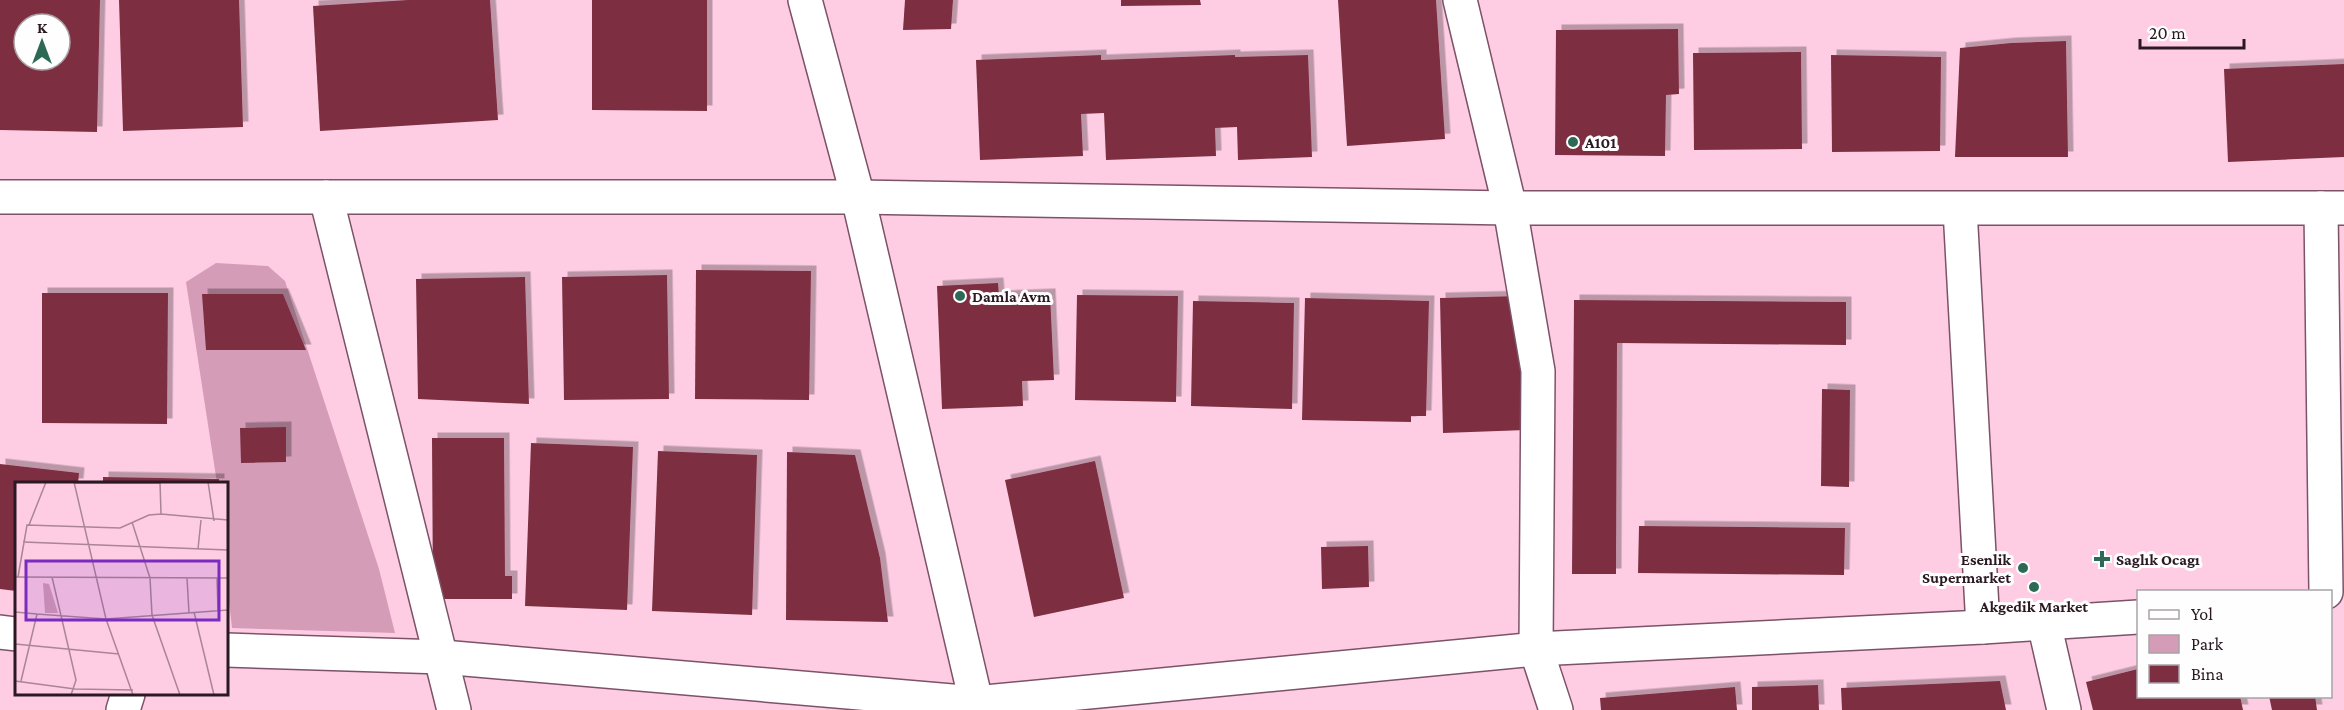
<svg xmlns="http://www.w3.org/2000/svg" width="2344" height="710" viewBox="0 0 2344 710" font-family="'Crimson Pro',serif">
<defs>
<filter id="shadow"><feDropShadow dx="5.5" dy="-5.5" stdDeviation="0" flood-color="#0004"/></filter>
</defs>
<rect width="100%" height="100%" fill="#fecde4"/>
<path fill="#d59cb7" d="M216,263l52,3 17,15 94,288 16,64 -163,-5 -6,-54v-90l-9,-1 -31,-201z"/>
<g fill="#7d2f41" fill-rule="evenodd" filter="url(#shadow)">
<path d="M0,0h100l-3,132 -97,-2zM24,24h36v36h-36z"/>
<path d="M119,0h120l4,127 -120,4z"/>
<path d="M408,0h82l8,120 -178,11 -7,-125z"/>
<path d="M592,0h115v111l-115,-1z"/>
<path d="M905,0h48l-2,29 -48,1z"/>
<path d="M1121,0h79l1,5 -80,1z"/>
<path d="M1338,0h98l9,139 -98,7z"/>
<path d="M1678,29l1,65 -13,1 -1,61 -110,-1 1,-125z"/>
<path d="M2066,41l2,116h-113l5,-109 51,-5z"/>
<path d="M1801,52l1,97 -108,1 -1,-97z"/>
<path d="M1101,55v5l134,-5v2l73,-2 4,102 -74,3 -1,-33 -22,1 1,28 -110,4 -2,-47 -23,1 2,42 -103,4 -4,-100z"/>
<path d="M1831,55l110,2 -1,94 -108,1z"/>
<path d="M2344,64v93l-116,5 -4,-93z"/>
<path d="M696,270l115,1 -2,129 -114,-1z"/>
<path d="M667,275l2,124 -105,1 -2,-123z"/>
<path d="M525,277l4,127 -111,-5 -2,-120z"/>
<path d="M998,283l1,13 51,-2 4,86 -32,1 1,25 -81,3 -5,-123z"/>
<path d="M42,293h126l-1,131 -125,-1z"/>
<path d="M202,294h81l23,56h-100z"/>
<path d="M1077,295l101,1 -2,106 -101,-2z"/>
<path d="M1522,296l4,134 -83,3 -3,-135z"/>
<path d="M1305,298l124,3 -3,115h-15v6l-109,-2z"/>
<path d="M1574,300l272,2v43l-229,-2 -1,231h-44z"/>
<path d="M1193,301l101,2 -2,106 -101,-3z"/>
<path d="M1822,389l28,1 -1,97 -28,-1z"/>
<path d="M286,427v35l-45,1 -1,-35z"/>
<path d="M432,438h72l1,138h7v23h-79z"/>
<path d="M531,443l102,4 -6,163 -102,-4z"/>
<path d="M658,451l99,4 -5,160 -100,-4z"/>
<path d="M787,452l68,3 25,103 8,64 -102,-2z"/>
<path d="M1095,461l29,137 -90,19 -29,-137z"/>
<path d="M0,464l79,9 -1,11h-62v107l-16,-2z"/>
<path d="M103,477l116,2v5h-116z"/>
<path d="M1639,526l206,2 -1,47 -206,-2z"/>
<path d="M1368,546l1,41 -47,2 -1,-42z"/>
<path d="M2138,669v27h102l3,14h-150l-7,-28z"/>
<path d="M2000,681l6,29h-164l-1,-22z"/>
<path d="M1818,685l1,25h-67v-23z"/>
<path d="M1735,687l2,23h-136l-1,-12z"/>
<path d="M2269,696h46l2,14h-45z"/>
</g>
<g fill="none" stroke-linecap="round" stroke-linejoin="round">
<g stroke="#7c5267" stroke-width="36">
<g id="minor">
<path d="M805,0l53,197 120,513"/>
<path d="M1460,0l50,208 28,163 -2,278 20,61"/>
<path d="M326,197l128,513"/>
<path d="M2321,208l5,384"/>
<path d="M1960,209l23,418"/>
<path d="M2044,623l20,87"/>
<path d="M0,632l16,2"/>
<path d="M226,650l216,7 533,46 561,-54 447,-22 155,-10"/>
<path d="M123,710l5,-16"/>
</g>
</g>
<g stroke="#7c5267" stroke-width="36">
<path id="tertiary" d="M0,197h858l652,11h834"/>
</g>
<use href="#minor" stroke="#fff" stroke-width="33"/>
<use href="#tertiary" stroke="#fff" stroke-width="33"/>
</g>
<g fill="#2c6a56" stroke="#fefefe" stroke-width="2">
<circle cx="1573" cy="142" r="6"/>
<circle cx="960" cy="296" r="6"/>
<path d="M2099 550h6v6h6v6h-6v6h-6v-6h-6v-6h6z"/>
<circle cx="2023" cy="568" r="6"/>
<circle cx="2034" cy="587" r="6"/>
</g>
<g text-anchor="middle" stroke-width="6" stroke-linejoin="round" paint-order="stroke">
<g font-size="16" font-weight="bold" fill="#2a1922" stroke="#fefefe" text-anchor="start">
<text x="1585" y="148">A101</text>
<text x="972" y="302">Damla Avm</text>
<text x="2011" y="565" text-anchor="end">Esenlik<tspan x="2011" dy="18">Supermarket</tspan></text>
<text x="2116" y="565">Saglık Ocagı</text>
<text x="2034" y="612" text-anchor="middle">Akgedik Market</text>
</g>
</g>
<g transform="translate(15 482)">
<rect width="213" height="213" fill="#fecde4"/>
<path d="M28,101l6,1 9,29h-13z" fill="#d59cb7"/>
<path fill="none" stroke="#a98596" stroke-width="1.5" d="M59,0l32,137 27,76M145,0l1,32M193,0l6,39M59,1h86M117,40l18,56 2,37 28,80M14,43l17,-43M8,60l205,8M183,67l3,-29M0,95l213,1M3,95l9,-52 93,3 29,-13 12,-1 67,6M37,95l24,103 -5,15M172,96l2,35M202,96l1,33M0,130l22,2M179,130l20,83M0,162l104,10M0,199l60,8 58,1M6,199l16,-67 69,5 122,-9"/>
<path fill="#7b2cbf" fill-opacity="0.15" stroke="#7b2cbf" stroke-width="3" d="M11,79h193v59h-193z"/>
<rect width="213" height="213" fill="none" stroke="#2a1922" stroke-width="3"/>
</g>
<rect x="2137" y="590" width="195" height="108" fill="#fefefe" stroke="#a9a2a6" stroke-width="1.5"/>
<rect x="2149" y="610" width="30" height="9" fill="#ffffff" stroke="#a9a2a6" stroke-width="1.5"/>
<text x="2191" y="620" font-size="18" fill="#2a1922">Yol</text>
<rect x="2149" y="635" width="30" height="18" fill="#d59cb7" stroke="#a9a2a6" stroke-width="1.5"/>
<text x="2191" y="650" font-size="18" fill="#2a1922">Park</text>
<rect x="2149" y="665" width="30" height="18" fill="#7d2f41" stroke="#a9a2a6" stroke-width="1.5"/>
<text x="2191" y="680" font-size="18" fill="#2a1922">Bina</text>
<g transform="translate(42 42)"><circle r="28" fill="#fefefe" stroke="#a9a2a6" stroke-width="1.5"/>
<path d="M0-4.5L10 22L0 15L-10 22Z" fill="#2c6a56"/>
<text y="-9" font-size="16" font-weight="bold" text-anchor="middle" fill="#2a1922">K</text>
</g>
<path d="M2140 39v9h104v-9" fill="none" stroke="#2a1922" stroke-width="3"/>
<text x="2149" y="39" font-size="18" fill="#2a1922" stroke="#fefefe" stroke-width="4.5" paint-order="stroke">20 m</text>
</svg>
